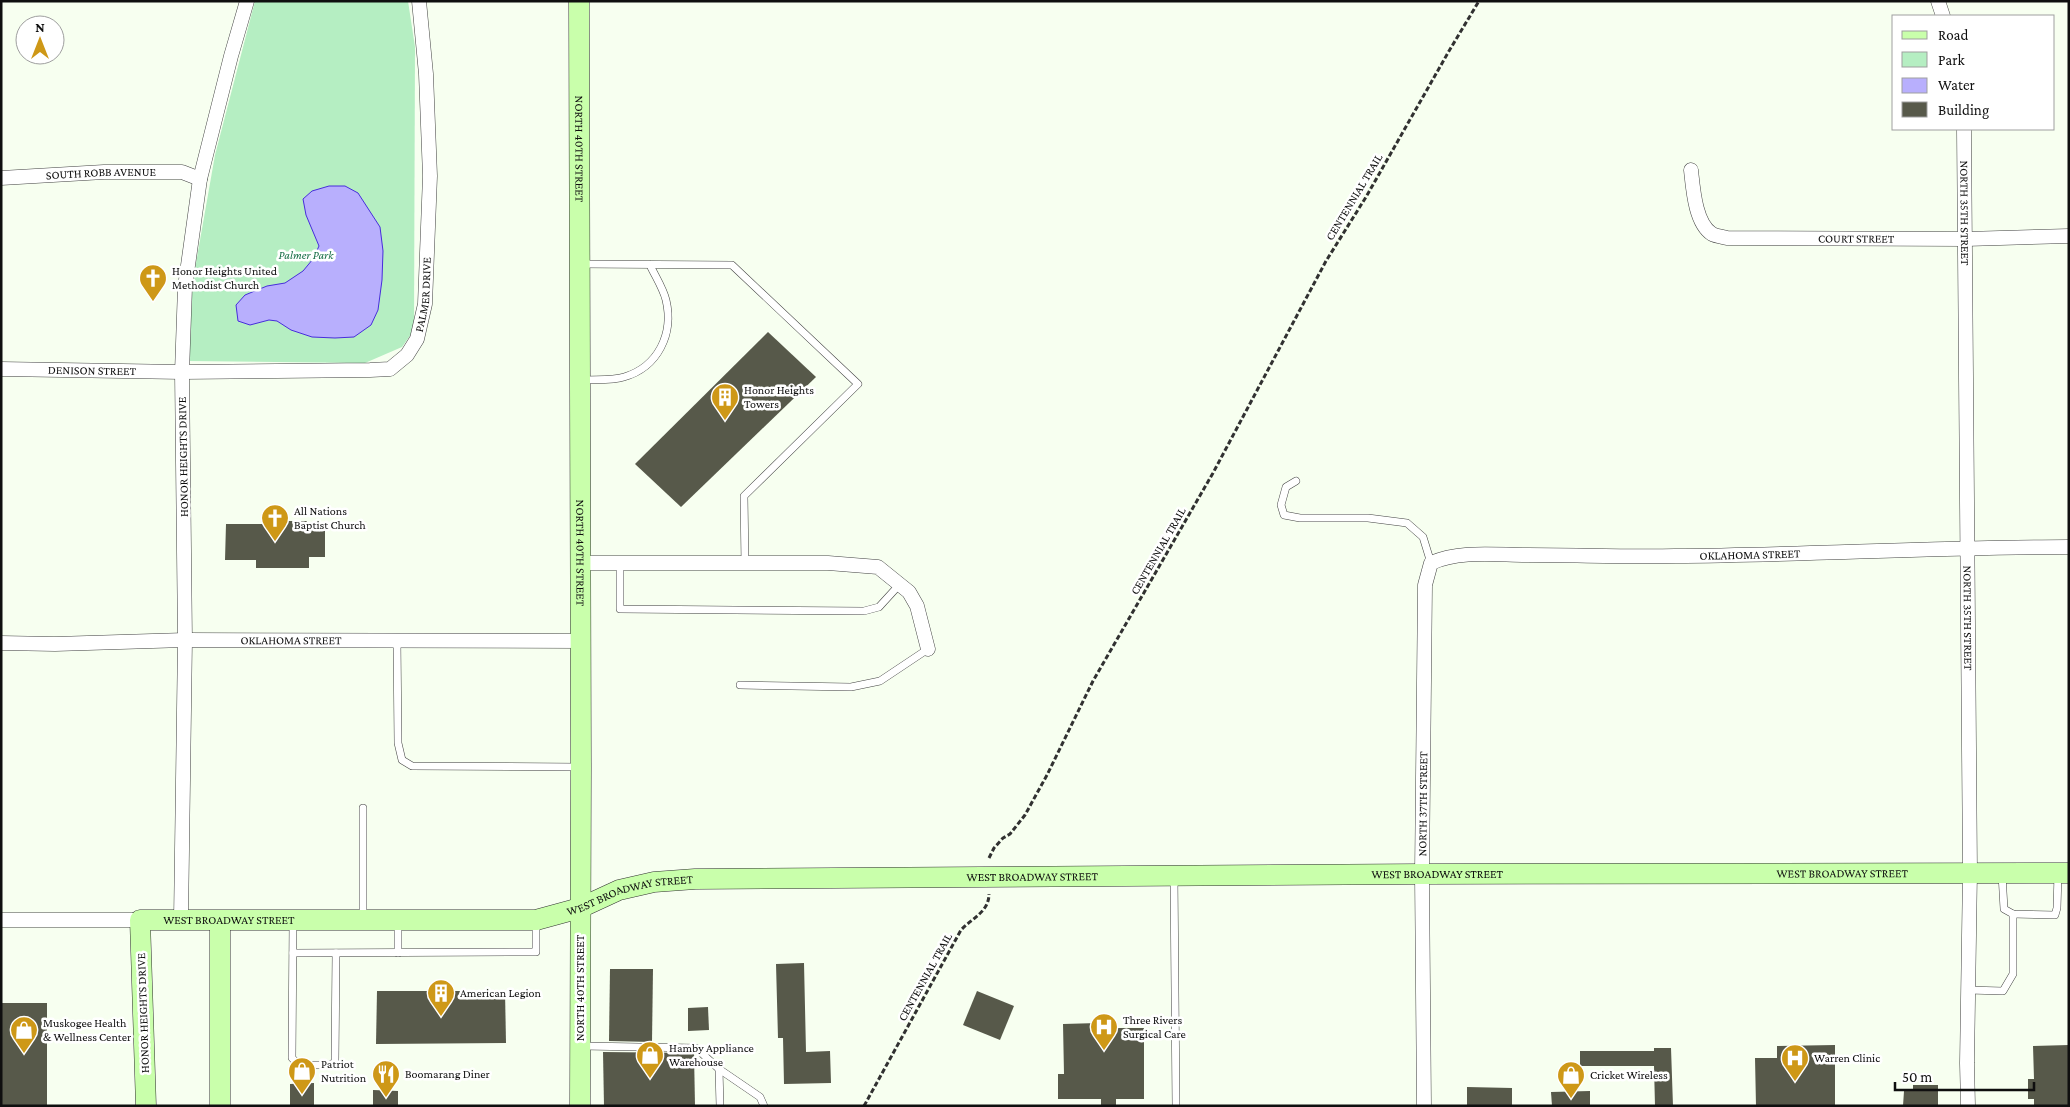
<svg xmlns="http://www.w3.org/2000/svg" width="2070" height="1107" viewBox="0 0 2070 1107" font-family="'Crimson Pro',serif">
<rect width="100%" height="100%" fill="#f7fff0"/>
<path fill="#b5eec2" d="M255,1h153l7,46 -1,283 -12,17 -37,16 -177,-2 5,-81 22,-125z"/>
<path fill="#b8affd" stroke="#472ddc" d="M329,186h16l13,7 22,34 3,24 -1,29 -4,30 -7,15 -17,12 -19,1 -23,-1 -21,-7 -14,-9 -8,-1 -19,5 -12,-4 -2,-16 9,-10 22,-9 18,-3 18,-12 10,-12 6,-13 -13,-31 -3,-16 9,-8z"/>
<g fill="#57594a">
<path d="M768,332l48,45 -135,130 -46,-43z"/>
<path d="M264,514h17v7h26v5h18v31h-16v11h-53v-8h-31l1,-36h38z"/>
<path d="M804,963l2,89 24,-1 1,32 -47,1 -1,-46h-5l-2,-74z"/>
<path d="M610,969h43l-1,73 -43,-1z"/>
<path d="M377,991h128l1,52 -130,1z"/>
<path d="M977,991l37,15 -14,34 -37,-15z"/>
<rect x="1" y="1003" width="46" height="103"/>
<path d="M708,1007l1,23 -21,1v-23z"/>
<path d="M1098,1023v5h46v71h-28v7h-15v-7h-43v-25h6l-1,-50z"/>
<path d="M1835,1045v61h-79l-1,-48h22v-12z"/>
<path d="M2069,1045v61h-35v-7h-6v-20h6l-1,-33z"/>
<path d="M1654,1048h17l2,58h-18l-1,-40h-74v-15h74z"/>
<path d="M603,1052l91,1 1,53h-91z"/>
<path d="M314,1083v23h-24v-22z"/>
<path d="M1913,1085h25v21h-35l1,-15h9z"/>
<path d="M1467,1087l45,1v18h-45z"/>
<path d="M373,1090l25,1v15h-25z"/>
<path d="M1590,1091v15h-38l-1,-14z"/>
</g>
<g fill="none" stroke-linecap="round" stroke-linejoin="round">
<g stroke="#424242" stroke-width="8">
<g id="lane">
<path d="M580,264l152,1 126,119 -114,112 1,67"/>
<path d="M582,380c13,-1 30,1 42,-3 34,-10 50,-43 42,-77 -3,-12 -11,-24 -16,-35"/>
<path d="M1296,481l-10,6 -5,18 3,10 16,3h68l39,5 16,14 8,26"/>
<path d="M620,563v46l244,2 15,-4 21,-23"/>
<path d="M397,640l1,103 4,17 10,6 168,1"/>
<path d="M740,685l111,2 29,-6 48,-32"/>
<path d="M363,808v109"/>
<path d="M2002,874l2,35 9,5 42,1 2,-7 1,-34"/>
<path d="M1174,876l2,230"/>
<path d="M398,921v32"/>
<path d="M293,922l-1,136 7,7h31l5,-3 1,-109"/>
<path d="M293,953l243,-1v-31"/>
<path d="M1968,990l35,1 10,-17v-60"/>
<path d="M583,1046l113,2 23,21 41,28 4,9"/>
<path d="M719,1069l1,37"/>
</g>
</g>
<g stroke="#424242" stroke-width="15">
<g id="street">
<path d="M1938,1l5,15"/>
<path id="s1" d="M1964,129l6,743 -3,191 1,43"/>
<path id="s2" d="M1691,170c2,18 4,53 21,64 4,2 11,3 15,4l239,1 103,-3"/>
<path id="s3" d="M1,178l103,-6h78l18,7"/>
<path id="s4" d="M1,369l181,3 188,-2 20,-1 17,-14 10,-16 8,-35 5,-128 -4,-102 -7,-73"/>
<path d="M580,563h248l50,4 31,25 8,14 11,43"/>
<path id="s5" d="M1,643l54,1 130,-4 396,1"/>
<path d="M1,920h139"/>
<path d="M181,920l4,-280 -3,-268 3,-85 15,-108 31,-123 16,-55"/>
<path id="s6" d="M1424,1106l-2,-232 3,-289 6,-22c29,-13 65,-8 97,-8 49,0 98,2 147,1 132,-1 263,-9 394,-9"/>
</g>
</g>
<g stroke="#313131" stroke-width="21">
<g id="secondary">
<path id="s7" d="M579,1l2,766 -1,339"/>
<path d="M220,921v185"/>
<path id="s8" d="M146,1106l-6,-186h396l44,-12 39,-18 35,-8 41,-3 727,-5 647,-1"/>
</g>
</g>
<g stroke="#313131" stroke-width="3" stroke-dasharray="5 2.5" stroke-linecap="butt">
<path d="M989,858l5,-10 9,-10 7,-4 15,-19 22,-40 46,-94 120,-208 113,-212 40,-64 83,-146 30,-50"/>
<path d="M864,1106l97,-176c11,-12 28,-18 28,-36"/>
</g>
<use href="#lane" stroke="#fff" stroke-width="7"/>
<use href="#street" stroke="#fff" stroke-width="14"/>
<use href="#secondary" stroke="#c9ffab" stroke-width="20"/>
</g>
<defs>
<g id="church-pin" transform="scale(1.4375)"><path d="M0 17L-7.5 6A9.5 9.5 0 1 1 7.5 6Z" fill="#ce9817" stroke="#fff"/><path d="M-1.2-6h2.4v3.5h3.3v2.4h-3.3V6h-2.4V-.1h-3.3v-2.4h3.3Z" fill="#fff"/></g>
<g id="building-pin" transform="scale(1.4375)"><path d="M0 17L-7.5 6A9.5 9.5 0 1 1 7.5 6Z" fill="#ce9817" stroke="#fff"/><path d="M-4-6H4V6H1V3H-1V6H-4ZM-2.5-4.3h1.7v1.8h-1.7ZM.8-4.3h1.7v1.8H.8ZM-2.5-1h1.7V.8h-1.7ZM.8-1h1.7V.8H.8Z" fill="#fff"/></g>
<g id="hospital-pin" transform="scale(1.4375)"><path d="M0 17L-7.5 6A9.5 9.5 0 1 1 7.5 6Z" fill="#ce9817" stroke="#fff"/><path d="M-5-5h3v3.5h4V-5h3V5h-3V1.5h-4V5h-3Z" fill="#fff"/></g>
<g id="shop-pin" transform="scale(1.4375)"><path d="M0 17L-7.5 6A9.5 9.5 0 1 1 7.5 6Z" fill="#ce9817" stroke="#fff"/><path d="M-5-2.5h2.3a2.7 3.5 0 0 1 5.4 0H5L5.5 6h-11ZM-1.5-2.5h3a1.5 2.3 0 0 0-3 0Z" fill="#fff"/></g>
<g id="restaurant-pin" transform="scale(1.4375)"><path d="M0 17L-7.5 6A9.5 9.5 0 1 1 7.5 6Z" fill="#ce9817" stroke="#fff"/><path d="M-5-6h1v4h1v-4h1v4h1v-4h1v5L-1.5 .5V6h-2V.5L-5-1ZM5-6V6H3V1.5H1.5Q1.5-4 5-6Z" fill="#fff"/></g>
</defs>
<g fill-rule="evenodd">
<use href="#church-pin" x="153" y="278"/>
<use href="#building-pin" x="725" y="397"/>
<use href="#church-pin" x="275" y="518"/>
<use href="#building-pin" x="441" y="993"/>
<use href="#hospital-pin" x="1104" y="1027"/>
<use href="#shop-pin" x="24" y="1030"/>
<use href="#shop-pin" x="650" y="1055"/>
<use href="#hospital-pin" x="1795" y="1058"/>
<use href="#shop-pin" x="302" y="1071"/>
<use href="#restaurant-pin" x="386" y="1074"/>
<use href="#shop-pin" x="1571" y="1075"/>
</g>
<g text-anchor="middle" stroke-width="5" stroke-linejoin="round" paint-order="stroke">
<g font-size="12" fill="#0f0f0f" stroke="#fff">
<text dy="4" stroke="none"><textPath href="#s7" startOffset="148">NORTH 40TH STREET</textPath></text>
<text dy="4" stroke="none"><textPath href="#s3" startOffset="100">SOUTH ROBB AVENUE</textPath></text>
<text transform="translate(1354 197) rotate(-59)" y="4">CENTENNIAL TRAIL</text>
<text dy="4" stroke="none"><textPath href="#s1" startOffset="84">NORTH 35TH STREET</textPath></text>
<text dy="4" stroke="none"><textPath href="#s2" startOffset="214">COURT STREET</textPath></text>
<text dy="4" stroke="none"><textPath href="#s4" startOffset="475">PALMER DRIVE</textPath></text>
<text dy="4" stroke="none"><textPath href="#s4" startOffset="91">DENISON STREET</textPath></text>
<text transform="translate(183 457) rotate(-91)" y="4">HONOR HEIGHTS DRIVE</text>
<text transform="translate(1158 551) rotate(-60)" y="4">CENTENNIAL TRAIL</text>
<text dy="4" stroke="none"><textPath href="#s7" startOffset="552">NORTH 40TH STREET</textPath></text>
<text dy="4" stroke="none"><textPath href="#s6" startOffset="864">OKLAHOMA STREET</textPath></text>
<text dy="4" stroke="none"><textPath href="#s1" startOffset="489">NORTH 35TH STREET</textPath></text>
<text dy="4" stroke="none"><textPath href="#s5" startOffset="290">OKLAHOMA STREET</textPath></text>
<text dy="4" stroke="none"><textPath href="#s6" startOffset="302">NORTH 37TH STREET</textPath></text>
<text dy="4" stroke="none"><textPath href="#s8" startOffset="1895">WEST BROADWAY STREET</textPath></text>
<text dy="4" stroke="none"><textPath href="#s8" startOffset="1490">WEST BROADWAY STREET</textPath></text>
<text dy="4" stroke="none"><textPath href="#s8" startOffset="1085">WEST BROADWAY STREET</textPath></text>
<text dy="4" stroke="none"><textPath href="#s8" startOffset="680">WEST BROADWAY STREET</textPath></text>
<text dy="4" stroke="none"><textPath href="#s8" startOffset="275">WEST BROADWAY STREET</textPath></text>
<text transform="translate(925 977) rotate(-61)" y="4">CENTENNIAL TRAIL</text>
<text transform="translate(580 988) rotate(-90)" y="4">NORTH 40TH STREET</text>
<text transform="translate(143 1013) rotate(-92)" y="4">HONOR HEIGHTS DRIVE</text>
</g>
<g font-size="12" font-style="italic" fill="#176e46" stroke="#fff">
<text x="306" y="259">Palmer Park</text>
</g>
<g font-size="12" fill="#0f0f0f" stroke="#fff" text-anchor="start">
<text x="172" y="275">Honor Heights United<tspan x="172" dy="14">Methodist Church</tspan></text>
<text x="744" y="394">Honor Heights<tspan x="744" dy="14">Towers</tspan></text>
<text x="294" y="515">All Nations<tspan x="294" dy="14">Baptist Church</tspan></text>
<text x="460" y="997">American Legion</text>
<text x="1123" y="1024">Three Rivers<tspan x="1123" dy="14">Surgical Care</tspan></text>
<text x="43" y="1027">Muskogee Health<tspan x="43" dy="14">&amp; Wellness Center</tspan></text>
<text x="669" y="1052">Hamby Appliance<tspan x="669" dy="14">Warehouse</tspan></text>
<text x="1814" y="1062">Warren Clinic</text>
<text x="321" y="1068">Patriot<tspan x="321" dy="14">Nutrition</tspan></text>
<text x="405" y="1078">Boomarang Diner</text>
<text x="1590" y="1079">Cricket Wireless</text>
</g>
</g>
<rect width="2070" height="1107" fill="none" stroke="#0f0f0f" stroke-width="5"/>
<rect x="1892" y="15" width="162" height="115" fill="#ffffff" stroke="#9f9f9f"/>
<rect x="1902" y="31" width="25" height="8" fill="#c9ffab" stroke="#9f9f9f"/>
<text x="1938" y="40" font-size="15" fill="#0f0f0f">Road</text>
<rect x="1902" y="52" width="25" height="15" fill="#b5eec2" stroke="#9f9f9f"/>
<text x="1938" y="65" font-size="15" fill="#0f0f0f">Park</text>
<rect x="1902" y="78" width="25" height="15" fill="#b8affd" stroke="#9f9f9f"/>
<text x="1938" y="90" font-size="15" fill="#0f0f0f">Water</text>
<rect x="1902" y="102" width="25" height="15" fill="#57594a" stroke="#9f9f9f"/>
<text x="1938" y="115" font-size="15" fill="#0f0f0f">Building</text>
<g transform="translate(40 40)"><circle r="24" fill="#ffffff" stroke="#9f9f9f"/>
<path d="M0-4L9 19L0 12L-9 19Z" fill="#ce9817"/>
<text y="-8" font-size="14" font-weight="bold" text-anchor="middle" fill="#0f0f0f">N</text>
</g>
<path d="M1895 1082v8h139v-8" fill="none" stroke="#0f0f0f" stroke-width="2.5"/>
<text x="1902" y="1082" font-size="15" fill="#0f0f0f" stroke="#ffffff" stroke-width="4" paint-order="stroke">50 m</text>
</svg>
